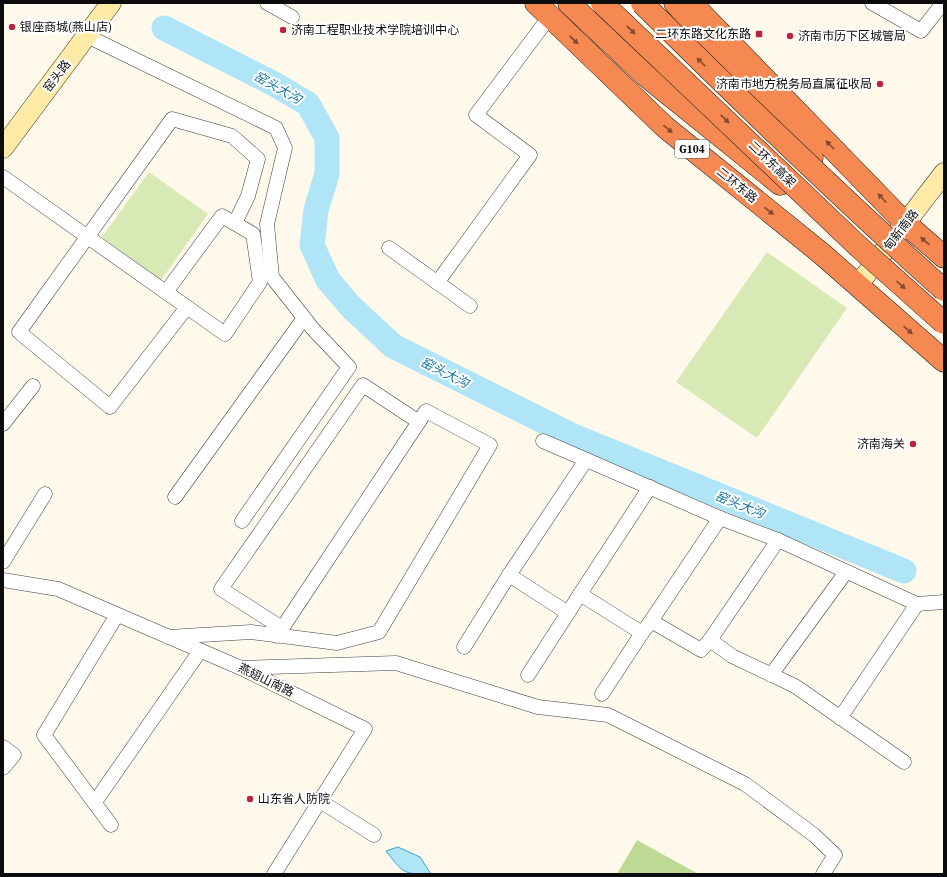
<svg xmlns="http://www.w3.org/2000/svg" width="947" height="877" viewBox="0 0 947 877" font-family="'Source Serif 4','Noto Sans SC',serif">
<rect width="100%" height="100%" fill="#fff9eb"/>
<g fill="#d7e9b5">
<path d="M149,172l59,42 -47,66 -59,-43z"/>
<path d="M767,252l80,56 -90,130 -81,-56z"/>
</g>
<path fill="#bdda94" d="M637,840l54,30 7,4h-81z"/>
<path fill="#b0e5f7" stroke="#36a5ce" d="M398,847l22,10 11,17c-28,0 -27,0 -45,-23z"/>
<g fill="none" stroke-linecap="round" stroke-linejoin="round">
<path stroke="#b0e5f7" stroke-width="25" d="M164,28l112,57 32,19 19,34v36l-11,36 -4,35 16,35 23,27 42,39 178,89 333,136"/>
<g stroke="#3f3f3f" stroke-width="15">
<g id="street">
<path d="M267,3l25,14"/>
<path d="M872,3l49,28 22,-28"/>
<path d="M87,36l189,92 9,20 -18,76 5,53 41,52 36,38 -107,154"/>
<path d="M3,177l222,157 35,-52 -7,-48 -31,-18 -56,76"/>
<path d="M389,248l81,58"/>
<path d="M437,283l93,-128 -54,-40 74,-99"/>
<path d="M187,307l-77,100 -91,-75 153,-213 60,17 26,23 -10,37 -13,27"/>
<path d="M3,424l30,-38"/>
<path d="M543,441l177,77 58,22 139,64"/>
<path d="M175,497l129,-179"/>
<path d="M3,562l42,-68"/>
<path d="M509,575l59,38 12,-19 62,39 9,-12 50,29 9,-10 22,16 63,30 109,76"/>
<path d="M3,580l55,9 183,79 124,61 -91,145"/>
<path d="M580,594l70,-107"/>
<path d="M651,621l69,-103"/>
<path d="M282,628l-61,-39 142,-204 56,37"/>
<path d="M168,637l83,-5 86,11 42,-11 111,-187 -64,-34 -149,225"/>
<path d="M710,640l68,-100"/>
<path d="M464,647l45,-72 77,-115"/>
<path d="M241,668l155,-5 142,44 70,8 137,69 69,51 21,20 -12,19"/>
<path d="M528,675l40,-62"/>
<path d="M771,675l75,-103"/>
<path d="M602,694l40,-61"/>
<path d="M840,718l77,-114 27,-2"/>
<path d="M3,747l11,8 -11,13"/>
<path d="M320,801l54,34"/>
<path d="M95,802l105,-151"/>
<path d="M111,825l-67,-90 73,-120"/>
</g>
</g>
<g stroke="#2e2e2e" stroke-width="21">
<g id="secondary">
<path d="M3,148l108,-145"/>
<path d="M858,285l86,-112"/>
</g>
</g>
<g stroke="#1d1d1d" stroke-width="23">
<g id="highway">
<path d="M536,3l129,124 157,127 122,107"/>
<path d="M569,3l76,72 135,109"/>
<path d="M675,3l137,154"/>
<path d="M691,3l215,221 38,33"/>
</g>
</g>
<use href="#street" stroke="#fff" stroke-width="14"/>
<use href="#secondary" stroke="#ffeaa6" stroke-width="20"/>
<use href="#highway" stroke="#f68852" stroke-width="22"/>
<g stroke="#1d1d1d" stroke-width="23" stroke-linecap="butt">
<g id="highway-bridge">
<path d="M602,3l258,245 84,75"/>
<path d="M642,3c99,98 198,194 302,287"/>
</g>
</g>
<use href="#highway-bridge" stroke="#f68852" stroke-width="22"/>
</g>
<defs><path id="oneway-solid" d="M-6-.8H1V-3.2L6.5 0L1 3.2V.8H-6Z"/></defs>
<g fill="#814a2f">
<use href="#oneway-solid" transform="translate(631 30) rotate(44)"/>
<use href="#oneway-solid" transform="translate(574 40) rotate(44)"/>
<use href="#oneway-solid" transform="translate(701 62) rotate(-135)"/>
<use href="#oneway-solid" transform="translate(725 119) rotate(44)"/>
<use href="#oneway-solid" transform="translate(668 129) rotate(40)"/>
<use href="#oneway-solid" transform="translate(830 145) rotate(-134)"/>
<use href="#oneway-solid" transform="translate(882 198) rotate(-133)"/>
<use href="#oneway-solid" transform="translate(769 211) rotate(39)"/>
<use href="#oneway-solid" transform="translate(925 241) rotate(-139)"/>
<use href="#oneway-solid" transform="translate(901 285) rotate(42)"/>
<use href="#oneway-solid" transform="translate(908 330) rotate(41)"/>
</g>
<g fill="#bd233e" stroke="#fff" stroke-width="1.5">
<circle cx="12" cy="27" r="4"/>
<circle cx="283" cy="30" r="4"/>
<rect x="755" y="30" width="8" height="8" rx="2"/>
<circle cx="790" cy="36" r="4"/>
<circle cx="880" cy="84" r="4"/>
<circle cx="913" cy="444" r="4"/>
<circle cx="250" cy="799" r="4"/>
</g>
<g text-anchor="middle" stroke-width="4" stroke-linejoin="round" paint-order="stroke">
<rect fill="#fff" stroke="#555" stroke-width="1" x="675" y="140" width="34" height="18" rx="3"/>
<g font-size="11" font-weight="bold" fill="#0c0c0c">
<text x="692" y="153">G104</text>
</g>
<g font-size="12" fill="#0c0c0c" stroke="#fff" text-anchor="start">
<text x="20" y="31">银座商城(燕山店)</text>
<text x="291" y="34">济南工程职业技术学院培训中心</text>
<text x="751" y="38" text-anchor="end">二环东路文化东路</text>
<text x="798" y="40">济南市历下区城管局</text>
<text x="872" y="88" text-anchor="end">济南市地方税务局直属征收局</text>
<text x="905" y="448" text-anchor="end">济南海关</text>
<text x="258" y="803">山东省人防院</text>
</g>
<g font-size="12" fill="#0c0c0c" stroke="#fff">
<text transform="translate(57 76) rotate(-53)" y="4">窑头路</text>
<text transform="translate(772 164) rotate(44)" y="4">二环东高架</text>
<text transform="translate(737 185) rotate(39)" y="4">二环东路</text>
<text transform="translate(901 230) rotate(-52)" y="4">甸新南路</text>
<text transform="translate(266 680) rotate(26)" y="4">燕翅山南路</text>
</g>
<g font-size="13" font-style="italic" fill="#15749f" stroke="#fff">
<text transform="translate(278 87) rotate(29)" y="5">窑头大沟</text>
<text transform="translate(445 372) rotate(27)" y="5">窑头大沟</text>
<text transform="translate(740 504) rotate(22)" y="5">窑头大沟</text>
</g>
</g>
<rect width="947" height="877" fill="none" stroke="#0c0c0c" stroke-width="8"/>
</svg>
